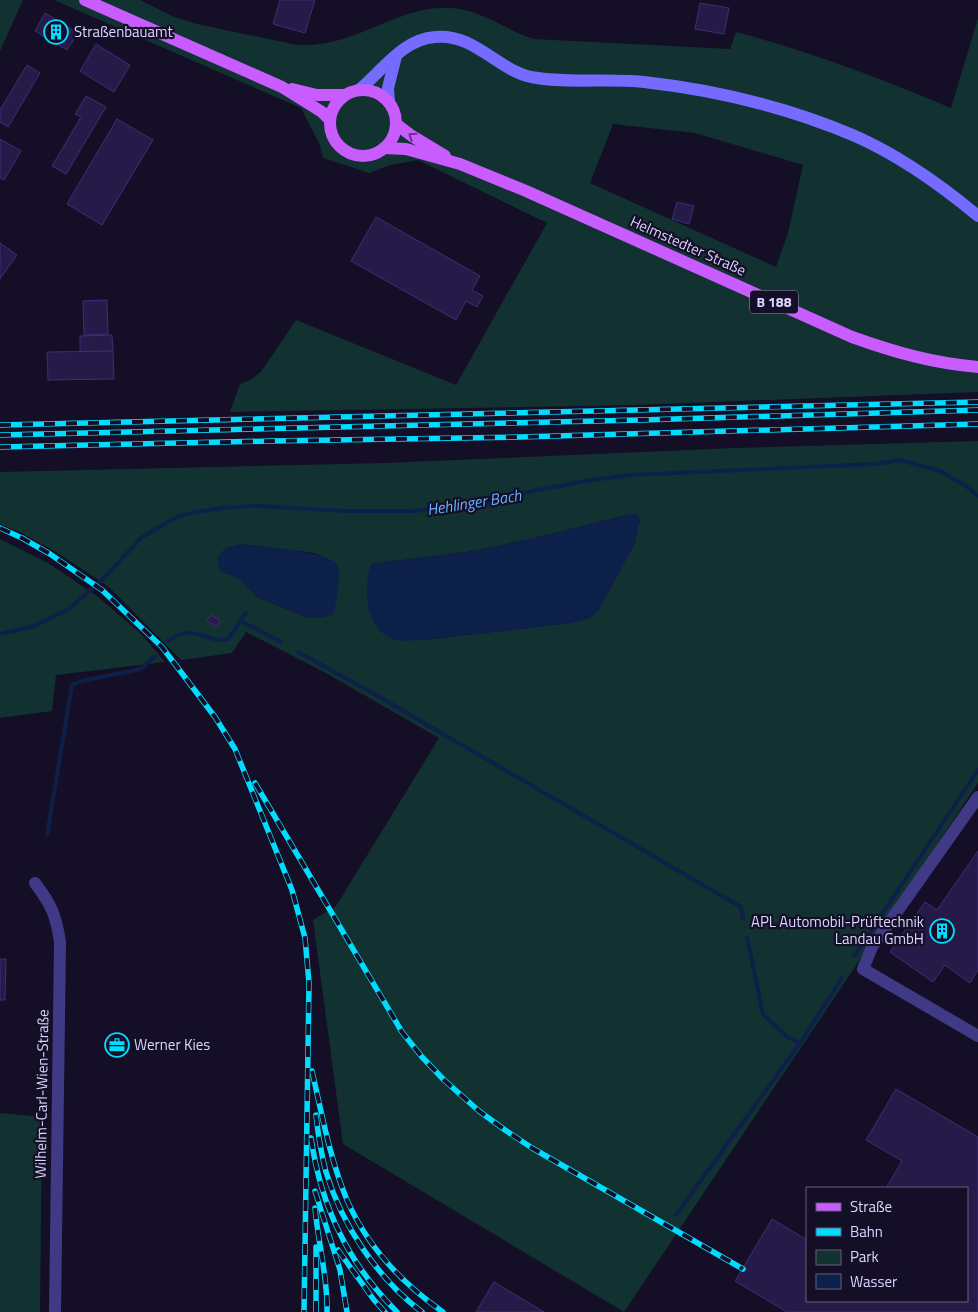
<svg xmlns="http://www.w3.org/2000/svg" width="978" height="1312" viewBox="0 0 978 1312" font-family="'Titillium Web',sans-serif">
<rect width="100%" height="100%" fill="#140f27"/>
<g fill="#123131" fill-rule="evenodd">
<path d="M0,0h23l-23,51z"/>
<path d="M54,0h86l34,17 23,7 100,21c22,1 43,-4 63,-12 26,-10 52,-24 80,-25 38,-2 60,20 93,31l197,10 6,-17c75,20 144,46 215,76l27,-90v374l-344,13 -404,7 10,-28 10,-4 11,-8 35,-52 160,65 91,-162 -129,-63 -28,5 -21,8 -46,-15 -3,-13 -19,-37zM613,124l82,9 108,32 -15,68 -12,34 -186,-84z"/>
<path d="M978,441v342l-354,529 -281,-168 -30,-224 23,-14 103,-168 -115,-66 -78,-40 -14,21 -51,7 -72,-73 -53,-35 -32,-18 -24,-10v-52l385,-9 350,-15zM610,520h30l-3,10 -47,88 -19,5 -149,17 -51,-76 96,-12 68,-14zM240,544l75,9 23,14 -2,35 -27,16 -52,-21 -16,-17 -7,-4 -14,-5z"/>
<path d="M0,539l48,24 49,33 44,38 24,28 -109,13 -4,36 -52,7z"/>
<path d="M0,1113l42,4 -2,195h-40z"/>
</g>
<g fill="#0c2049">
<path d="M629,514h7l4,6 -5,23 -36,67 -9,8 -19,5 -149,17c-11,0 -26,3 -35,-4 -23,-14 -23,-50 -16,-72l96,-12 68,-14z"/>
<path d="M240,544c17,2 90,7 97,21 5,10 -1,39 -4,50l-12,3h-12l-52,-21 -16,-17 -7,-4 -14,-5 -3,-12 8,-11z"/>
</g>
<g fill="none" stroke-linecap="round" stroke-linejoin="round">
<g stroke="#0c2049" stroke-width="4">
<path d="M241,621l40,21"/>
<path d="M0,634l34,-8 35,-17 37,-33 36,-39 35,-20 19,-5 26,-4 36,-2 87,5h69l70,-8 33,-9 74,-14 40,-5 245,-11 24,-4 40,11 26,15 12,10"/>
<path d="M168,641c26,-20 37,3 60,-2l18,-26"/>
<path d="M298,652l71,39 372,216 2,12"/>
<path d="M47,835l25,-150 9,-4 55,-11 6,-2 13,-12"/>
<path d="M747,938l16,76 24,23 13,6"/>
<path d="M854,956l124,-186"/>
<path d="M676,1215l124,-172 42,-65"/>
</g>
</g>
<g fill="#261b48" stroke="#3e2d74">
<path d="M280,0h35l-10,33 -32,-9z"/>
<path d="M700,3l29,5 -5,26 -29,-5z"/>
<path d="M45,13l33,20 -11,17 -32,-19z"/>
<path d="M96,44l34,21 -16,27 -34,-21z"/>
<path d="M27,65l13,8 -32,54 -8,-5v-12z"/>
<path d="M86,96l20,11 -40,67 -14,-8 29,-49 -6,-3z"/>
<path d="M117,119l36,21 -51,85 -35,-21z"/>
<path d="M0,139l21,12 -17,29 -4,-2z"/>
<path d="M677,202l17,4 -5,18 -17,-5z"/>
<path d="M376,217l104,59 -8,14 11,6 -6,11 -11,-6 -10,19 -105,-59z"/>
<path d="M0,243l17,12 -17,24z"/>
<path d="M107,300l1,34 -24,1 -1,-34z"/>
<path d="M112,335l1,16 -33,1v-16z"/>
<path d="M113,351l1,28 -66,1 -1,-28z"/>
<path d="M211,615l9,6 -3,6 -10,-6z"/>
<path d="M978,851v119l-8,13 -25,-18 -12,17 -43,-30 35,-50 12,8z"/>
<path d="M0,959h6l-1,41h-5z"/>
<path d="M896,1089l82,48v175h-191l-52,-31 37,-62 35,21v61h160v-113h-81l16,-27 -36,-21z"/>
<path d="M494,1282l50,30h-68z"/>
</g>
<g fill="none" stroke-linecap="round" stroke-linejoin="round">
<g stroke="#403a86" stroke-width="12">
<path d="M978,797l-106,150 -9,22 115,67"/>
<path d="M35,883c16,21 21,32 25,59l-5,370"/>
</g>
<g stroke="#756cff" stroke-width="12">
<path d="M359,90c23,-19 44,-51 76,-53 39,-4 61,32 96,40 37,7 75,1 113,5 72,8 143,25 211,54 43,19 87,50 123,80"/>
<path d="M389,102l-1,-14 8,-32"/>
</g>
<g stroke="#c85cff" stroke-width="12">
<path d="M85,0l197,87 40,25 8,8"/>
<path d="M292,89l25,6h27"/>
<circle cx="363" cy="123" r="33"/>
<path d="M396,124l16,12 33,20"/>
<path d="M384,148l22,1 54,15 66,27 326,146c42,15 80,26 126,30"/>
</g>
<g stroke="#01ddff" stroke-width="5.5">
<g id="rail">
<path d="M0,425l978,-23"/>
<path d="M0,435l641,-15 337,-10"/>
<path d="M0,447l271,-6 249,-4 458,-13"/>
<path d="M0,528l22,10 28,16 52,36 60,57 53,70 20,32 57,141 13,48 4,45 -5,329"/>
<path d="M255,783l147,249 20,25 22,23 35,31 26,19 27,18 211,121"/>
<path d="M312,1071c10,44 18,88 35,129 20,46 56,84 96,112"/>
<path d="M316,1115c2,19 5,38 10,57 16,53 51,106 96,140"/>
<path d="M311,1138c10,69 37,125 86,174"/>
<path d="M315,1191l25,79 7,42"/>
<path d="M315,1208c3,35 13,69 12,104"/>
<path d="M338,1250l36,50 11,12"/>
<path d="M316,1312v-65"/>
</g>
</g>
<use href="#rail" stroke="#140f27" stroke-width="4" stroke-dasharray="11" stroke-linecap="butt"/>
</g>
<defs><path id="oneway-chevron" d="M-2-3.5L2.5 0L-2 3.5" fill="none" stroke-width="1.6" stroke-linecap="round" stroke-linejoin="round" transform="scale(1.25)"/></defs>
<use stroke="#653288" href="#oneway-chevron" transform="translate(412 136) rotate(-146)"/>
<defs>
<g id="building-ring" transform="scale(1.25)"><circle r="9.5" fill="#140f27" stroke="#01ddff" stroke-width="1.5"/><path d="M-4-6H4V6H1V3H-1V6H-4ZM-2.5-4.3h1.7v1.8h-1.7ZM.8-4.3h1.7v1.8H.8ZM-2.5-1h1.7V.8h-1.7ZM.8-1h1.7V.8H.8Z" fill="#01ddff"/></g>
<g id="office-ring" transform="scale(1.25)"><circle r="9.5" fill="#140f27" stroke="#01ddff" stroke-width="1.5"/><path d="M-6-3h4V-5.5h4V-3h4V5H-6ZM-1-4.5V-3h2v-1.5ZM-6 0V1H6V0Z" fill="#01ddff"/></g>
</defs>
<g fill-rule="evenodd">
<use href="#building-ring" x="56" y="32"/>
<use href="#building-ring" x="942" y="931"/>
<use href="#office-ring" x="117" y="1045"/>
</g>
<g text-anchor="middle" stroke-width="4.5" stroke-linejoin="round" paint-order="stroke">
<rect fill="#140f27" stroke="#9f9abe" stroke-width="1" x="750" y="290.5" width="48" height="23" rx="4"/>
<g font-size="14" font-weight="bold" fill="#dbd5ff">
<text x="774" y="307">B 188</text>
</g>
<g font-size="15" fill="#dbd5ff" stroke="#140f27" text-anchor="start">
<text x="74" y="37">Straßenbauamt</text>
<text x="924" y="927" text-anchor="end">APL Automobil-Prüftechnik<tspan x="924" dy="17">Landau GmbH</tspan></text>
<text x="134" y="1050">Werner Kies</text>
</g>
<g font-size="15" fill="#dbd5ff" stroke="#140f27">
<text transform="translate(688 246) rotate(24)" y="5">Helmstedter Straße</text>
<text transform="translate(42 1094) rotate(-89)" y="5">Wilhelm-Carl-Wien-Straße</text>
</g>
<g font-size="16" font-style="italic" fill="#63b1ff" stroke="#140f27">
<text transform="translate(474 502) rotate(-9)" y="6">Hehlinger Bach</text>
</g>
</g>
<rect x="806" y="1187" width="162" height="115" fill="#140f27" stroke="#645e7d"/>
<rect x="816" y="1203" width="25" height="8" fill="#c85cff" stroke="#645e7d"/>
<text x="850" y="1212" font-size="15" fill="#dbd5ff">Straße</text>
<rect x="816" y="1228" width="25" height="8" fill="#01ddff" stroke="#645e7d"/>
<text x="850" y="1237" font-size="15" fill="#dbd5ff">Bahn</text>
<rect x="816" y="1250" width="25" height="15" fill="#123131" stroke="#645e7d"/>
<text x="850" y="1262" font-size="15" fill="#dbd5ff">Park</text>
<rect x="816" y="1274" width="25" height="15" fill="#0c2049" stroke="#645e7d"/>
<text x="850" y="1287" font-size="15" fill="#dbd5ff">Wasser</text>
</svg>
